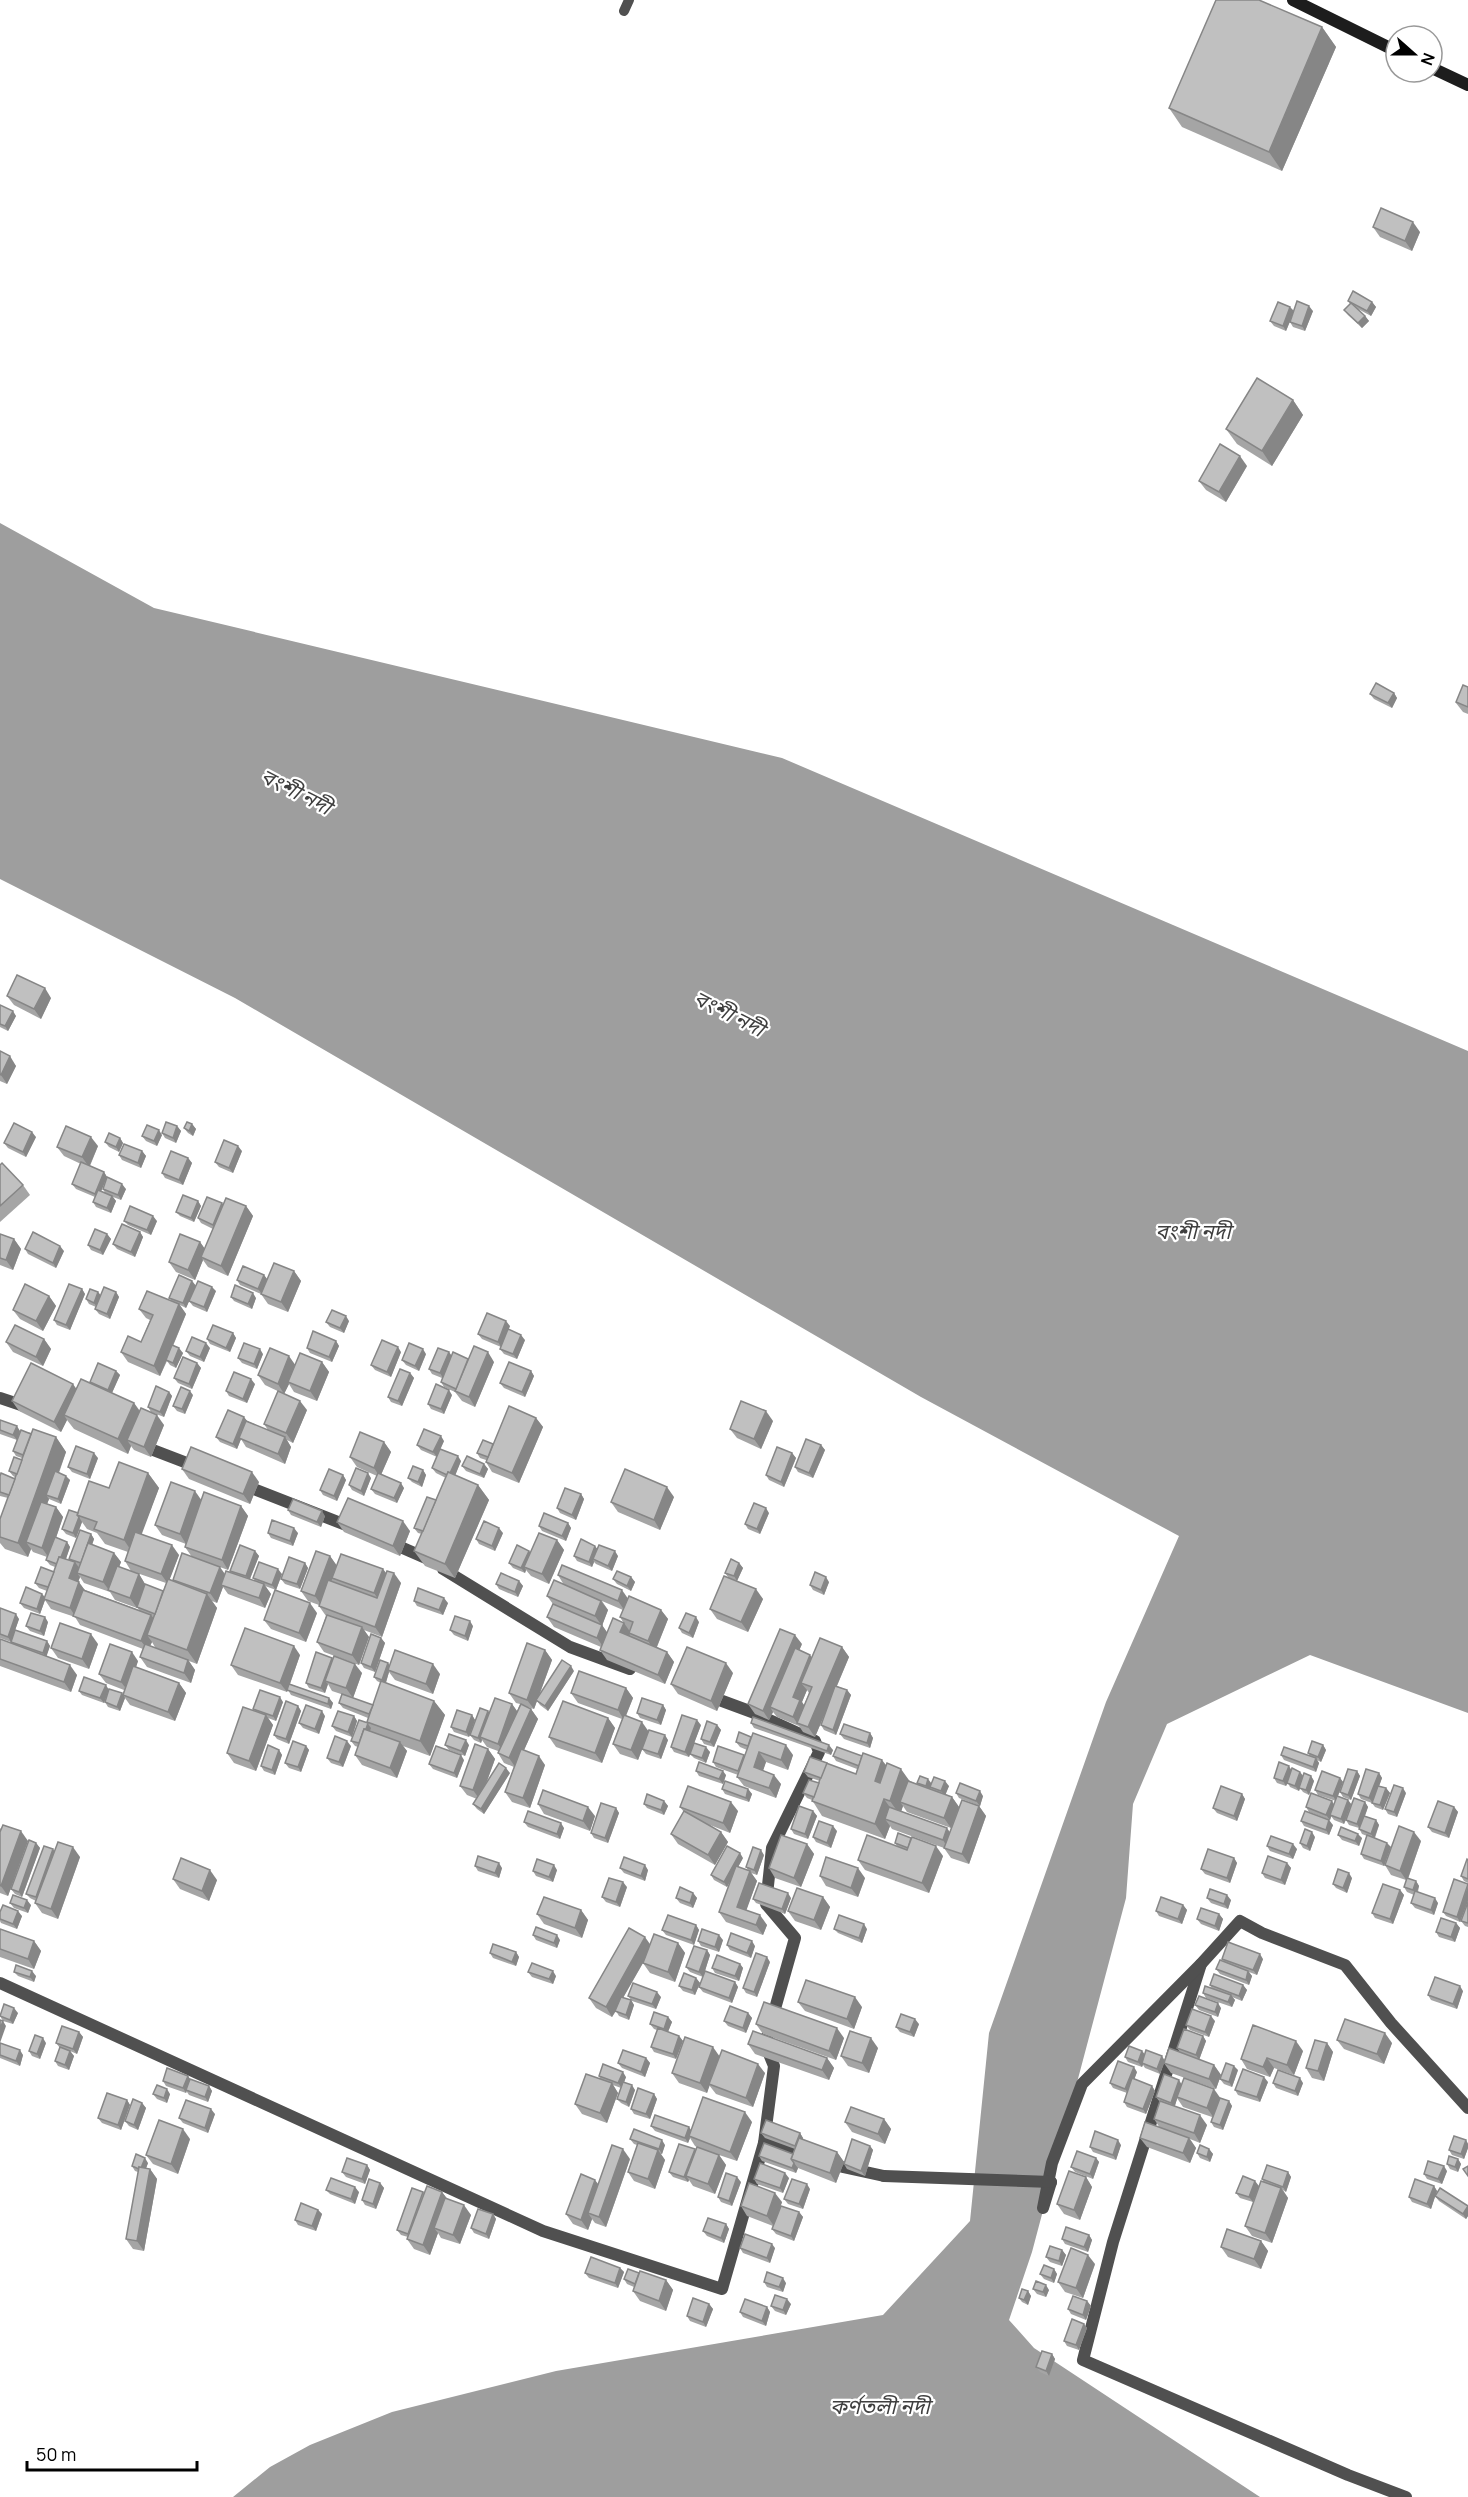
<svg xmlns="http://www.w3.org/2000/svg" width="1468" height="2497" viewBox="0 0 1468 2497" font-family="Manrope,'Noto Sans Bengali',sans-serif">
<rect width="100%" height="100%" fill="#fff"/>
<path fill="#9e9e9e" d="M0,523l154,85 628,150 686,293v662l-158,-58 -143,69 -34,80 -7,94 -94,354 -23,68 25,28 226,149h-1027l37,-30 40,-22 82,-33 164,-41 327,-56 87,-94 19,-188 117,-331 73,-166 -258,-139 -686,-399 -235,-119z"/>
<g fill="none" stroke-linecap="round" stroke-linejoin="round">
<path stroke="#505050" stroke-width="10" d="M624,11l5,-11"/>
<g stroke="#505050" stroke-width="12">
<path d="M0,1398l27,9"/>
<path d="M140,1445l60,23"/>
<path d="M241,1484l110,43"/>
<path d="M389,1542l39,17"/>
<path d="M443,1569l127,78 60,22"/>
<path d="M706,1695l46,17 63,29 4,11 -47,96 -6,56 29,34 -30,106 9,22 -10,77 45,14"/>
<path d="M1201,1964l-88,278 -30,118 265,115 58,22"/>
<path d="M0,1983l543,248 179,58 42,-146"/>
<path d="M829,2164l55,12"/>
<path d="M1051,2182l-8,26 9,-45 30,-79 119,-120 39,-43 22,12 83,32 46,58 77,85"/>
</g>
<g stroke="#1d1d1d" stroke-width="12">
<path d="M1293,0l103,51"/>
<path d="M1432,68l36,17"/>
</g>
<path stroke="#505050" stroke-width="12" d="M884,2176l167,6"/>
</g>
<g fill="#a5a5a5" fill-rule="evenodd">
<path d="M1322,27l14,20 -54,124 -100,-44 -13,-19z"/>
<path d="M1373,227l47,5 -8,19 -32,-14z"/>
<path d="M1348,301l24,1 4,5 -5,9 -13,-7 7,7 4,5 -7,7 -14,-13 -4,-5 6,-6z"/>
<path d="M1293,311h20l-8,20 -12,-4 -3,-5 2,-5 -6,14 -12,-5 -4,-5z"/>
<path d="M1293,400l10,15 -31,51 -35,-22 -11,-15z"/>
<path d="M1247,466l-21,36 -20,-12 -7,-9z"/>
<path d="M1468,687v27l-5,-2 -7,-9z"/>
<path d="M1394,693l3,5 -5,10 -18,-9 -4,-5z"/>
<path d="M7,996l44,2 -10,21 -27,-14z"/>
<path d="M0,1005l16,11 -8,15 -8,-4z"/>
<path d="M0,1051l16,15 -9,18 -7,-3z"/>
<path d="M192,1124l4,5 -3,7 -5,-3 -4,-5z"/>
<path d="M177,1126l4,5 -5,12 -11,-5 -3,-5z"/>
<path d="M162,1135l-5,11 -11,-5 -4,-5z"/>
<path d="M36,1137l-10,20 -18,-9 -4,-5z"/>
<path d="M120,1138l3,5 -4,9 -10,-5 -4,-5z"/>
<path d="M98,1146l-8,20 14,6 3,5 -6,14 4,2 -2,-4h23l-5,11 -8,-3 3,4 -5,12 -15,-6 -3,-5 2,-5 -19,-8 -4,-5 9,-20 -17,-8 -7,-9z"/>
<path d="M142,1151l4,5 -5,12 -19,-8 -3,-5z"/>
<path d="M242,1151l-9,22 -14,-6 -4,-5z"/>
<path d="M188,1158l4,5 -9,22 -18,-7 -3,-5z"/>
<path d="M0,1165l23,20 7,10 -30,27z"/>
<path d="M198,1201l3,5 -7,16 -14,-6 -4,-4z"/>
<path d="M223,1205l23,1 7,10 -25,60 -20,-9 -5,-7 -8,20 -19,-8 -7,-10 31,-20 5,7 8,-20 -12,-6 -3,-5z"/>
<path d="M124,1221h33l-6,14 -23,-10z"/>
<path d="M140,1232l3,5 -8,20 -18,-8 -4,-5z"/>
<path d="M0,1234l14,5 7,10 -8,21 -13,-5z"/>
<path d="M107,1234l4,5 -8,16 -12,-5 -3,-5z"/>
<path d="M25,1249l39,2 -8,17 -28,-14z"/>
<path d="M294,1271l7,10 -13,31 -20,-8 -7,-10 -21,-9 -3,-5 27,-5 3,5z"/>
<path d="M192,1281l4,5 -10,22 -6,-3 6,9 -13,32 10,7 -7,15 -6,-3 -3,-4 -7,15 -32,-14 -7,-10 20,-10 9,-22 -4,-2 -7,-9 33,-8 -3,-3z"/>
<path d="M82,1289l3,5 -15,36 -13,-5 -3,-5z"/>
<path d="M216,1291l-9,21 -14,-6 -4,-5z"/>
<path d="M98,1292l3,4 15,-4 3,5 -9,22 -11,-5 -4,-5 1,-2 -7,-3 -3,-5z"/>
<path d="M49,1296l7,10 -13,25 -23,-12 -7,-9z"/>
<path d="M231,1297l25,1 -4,11 -18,-8z"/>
<path d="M349,1321l-5,12 -14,-6 -4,-5z"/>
<path d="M510,1326l-5,11 20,3 -8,19 -13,-5 -4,-5 1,-2 -19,-8 -4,-5z"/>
<path d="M233,1333l3,5 -6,14 -20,-8 -3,-5z"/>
<path d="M44,1339l7,10 -8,17 -30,-14 -7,-10z"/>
<path d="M336,1341l3,5 -7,16 -22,-9 -3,-5z"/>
<path d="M210,1348l-6,14 -14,-6 -4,-5z"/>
<path d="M401,1352l-10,25 -16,-7 -4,-5z"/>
<path d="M449,1352l3,4 42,6 -19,45 -13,-6 -7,-9 -11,-5 -3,-5 1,-4 -10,-4 -3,-5z"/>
<path d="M263,1354l-6,15 -15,-6 -4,-5z"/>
<path d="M426,1354l-7,17 -13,-6 -4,-5z"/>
<path d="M322,1362l7,10 -12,29 -23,-9 -5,-8 -5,10 -19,-9 -7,-10z"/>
<path d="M197,1363l4,5 -9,21 -14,-6 -4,-5z"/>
<path d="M116,1371l4,4 -8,18 22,10 6,8 24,14 -13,32 -17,-7 -3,-4 -3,8 -54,-25 -7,-9 -6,12 -42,-21 -7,-10 64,-13 14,-5z"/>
<path d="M531,1371l3,5 -9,21 -21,-9 -4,-5z"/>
<path d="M410,1373l4,5 -12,28 -11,-4 -3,-5z"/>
<path d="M255,1384l-8,19 -18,-7 -3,-5z"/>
<path d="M169,1392l3,4 -8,21 -13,-5 -3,-5z"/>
<path d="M193,1395l-8,19 -8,-3 -4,-5z"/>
<path d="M452,1395l-8,19 -13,-5 -3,-5z"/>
<path d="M307,1410l-14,33 -6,-3 4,7 -6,17 -39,-17 -5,-8 -4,10 -17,-7 -4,-5 31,-16 21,9 -4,-6z"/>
<path d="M536,1418l7,9 -24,56 -27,-11 -6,-10v-2l-6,-2 -3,-5 16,-9z"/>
<path d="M0,1420l20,11 36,6 10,15 -7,21 11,7 -9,24 -12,-5 -2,5 9,3 7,10 -7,21 11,4 3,5 -4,12 5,2 -2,-2 22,-25 3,5 -2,6 22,8 7,9 -2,5 20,7 6,10 -8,24 -22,-8 -5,-8 -26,-9 -4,-6 -2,5 7,8 54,20 -2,-3 26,-16 3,-8 -35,-12 -6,-10 3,-9 -23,-8 -8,-11 -10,-4 -5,-7 -6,16 -10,-4 -4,-5 16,-16 31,-25 39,-15 11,15 -18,46 38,21 -10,25 5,2 -1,-2 59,-7 -2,-2 25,-20 4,5 -9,23 6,3 -3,-4 29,-4 -6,16 -11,-4 6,8 -6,14 -37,-14 -5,-7 -6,16 -5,-2 5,7 -20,56 -8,-3 6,9 -4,13 -44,-16 -7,-10 3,-8 -63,-24 -5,-8 -24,-8 -6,-9 -5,14 -16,-6 -4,-5 22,-9 3,3 2,-6 -8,-3 -4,-5 19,-11 1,-5 -5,-2 -4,-5 1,-3 -14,-5 -2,-3 -3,8 -23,-8 -5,-6v-24l8,-21 -8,-2v-20l15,3v-2l-2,-1 -4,-5 13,-11v-2l-6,-2 -3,-5 4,-11 -17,-6zM152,1642l4,7 -6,-3z"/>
<path d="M773,1421l-12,28 -24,-11 -7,-9z"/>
<path d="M444,1441l-4,8 21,12 -6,14 23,10 11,15 -34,78 -30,-12 -11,-15 8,-17 -4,-1 -4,-5 22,-28 10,-22 -10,-5 -4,-5 5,-11 -16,-7 -4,-5z"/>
<path d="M384,1442l7,10 -10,23 23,13 -7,15 -22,-9 -4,-5 6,-13 -20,-9 -7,-10z"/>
<path d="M821,1445l4,5 -12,28 -15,-6 -3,-5z"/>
<path d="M792,1453l4,5 -12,29 -15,-7 -3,-5z"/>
<path d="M98,1458l-8,21 -18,-7 -4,-5z"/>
<path d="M484,1464l4,5 -4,9 -18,-7 -4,-5z"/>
<path d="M182,1469l77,13 -9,22 -61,-25z"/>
<path d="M423,1470l3,5 -4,12 -10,-5 -4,-4z"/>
<path d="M343,1475l3,5 -9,21 -14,-6 -3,-5z"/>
<path d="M371,1478l-7,18 -12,-6 -3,-5z"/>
<path d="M581,1494l3,5 -8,21 -16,-7 -3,-5z"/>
<path d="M674,1497l-14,33 -42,-18 -7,-10z"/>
<path d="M202,1500l39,6 7,10 -20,54 -36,-13 -7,-10 1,-3 -24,-9 -7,-10z"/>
<path d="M288,1510l37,6 -4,11 -30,-12z"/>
<path d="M769,1513l-9,21 -12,-5 -3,-5z"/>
<path d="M337,1522l73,9 -10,25 -56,-24z"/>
<path d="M568,1523l3,5 -5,13 -24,-10 -3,-5z"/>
<path d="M268,1533h30l-5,13 -22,-8z"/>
<path d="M503,1533l-8,18 -16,-7 -3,-5z"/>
<path d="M557,1540l7,10 -15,34 -18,-8 -5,-6 -1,3 -12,-5 -4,-5z"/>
<path d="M597,1548l21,8 -6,15 -16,-7 -2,-2 -2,5 -15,-6 -3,-5z"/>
<path d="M330,1556l7,10 46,3 3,4 15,10 -19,54 -18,-7 5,7 -10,28 -35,-13 -7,-10 9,-26 -7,-10v-1l-11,-4 -7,-10z"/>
<path d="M305,1563l3,5 -8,21 -15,-5 -4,-5z"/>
<path d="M739,1563l4,5 -6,13 26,18 -15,33 -31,-13 -7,-10 18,-32 -3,-4z"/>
<path d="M558,1575l103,35 7,9 -11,28 10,5 7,10 -9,22 -58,-24 -7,-10 1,-3 -47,-20 -7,-10 6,-13 -6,-8 17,-11zM602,1601l21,9 -3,7 3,5 -16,11 -5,-8 6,-15z"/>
<path d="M631,1577l4,5 -4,9 -14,-7 -4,-5z"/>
<path d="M519,1581l4,5 -5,11 -19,-8 -3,-5z"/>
<path d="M829,1582l-5,13 -11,-5 -3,-5z"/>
<path d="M414,1601l34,2 -5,12 -26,-9z"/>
<path d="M0,1608l19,11 -6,17 34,5 3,5 -4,10 31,19 -6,17 -71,-26v-27l13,5 -2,-2 -11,-4z"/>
<path d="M317,1613l-11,29 -35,-13 -7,-9z"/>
<path d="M48,1622l-4,14 -14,-5 -4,-5z"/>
<path d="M699,1622l-6,16 -11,-5 -3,-5z"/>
<path d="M473,1626l-5,15 -14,-6 -4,-5z"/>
<path d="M381,1638l4,5 -10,29 -11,-4 -3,-5z"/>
<path d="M98,1644l-9,25 -31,-11 -7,-10z"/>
<path d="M802,1644l-3,6 13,7 30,-10 7,10 -12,29 10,4 4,5 -15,40 -12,-5 -3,-5 4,-12 -10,24 -12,-5 -4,-6 -22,-9 -4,-5 -4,8 -14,-6 -7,-10zM807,1690l2,3 -5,12 -2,-3z"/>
<path d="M545,1650l7,10 -13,36 35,-25 -26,40 -8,-6 -3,-4 -3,8 -7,-2 4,2 7,10 -14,31 21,15 -15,43 -18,-6 -7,-10 9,-25 -10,-4 -6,-10v-2l-11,-4 -5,-7 -1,3 -7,-3 -4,-5 18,-24 1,2 23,-9 5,7 3,-7 -4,-1 -7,-10z"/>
<path d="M300,1655l-10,29 39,14 4,5 -2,6 -40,-14 -3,-5 -1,2 -49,-17 -7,-10z"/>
<path d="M332,1658l30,15 -9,25 -21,-7 -4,-7 -3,9 -16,-5 -3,-5z"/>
<path d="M138,1661l-2,6 43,16 7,10 -11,28 -45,-16 -5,-7 -5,13 -12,-4 -3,-5 3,-10 -4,11 -22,-8 -3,-4 30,-2 13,4 1,2 1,-5 -18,-7 -7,-9z"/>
<path d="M388,1663l1,2 51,9 -7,20 -38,-14 -6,-8 -3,11 48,18 11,14 -15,41 -27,-10 4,5 -10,27 -35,-13 -7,-10 3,-8 -3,-1 -4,-5 16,-18 1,-5 -25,-10 -4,-5 34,2 8,-22 -4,-2 -3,-4z"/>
<path d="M733,1673l-16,38 -39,-17 -7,-10z"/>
<path d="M626,1688l7,10 -7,18 23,16 19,8 -7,19 -15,-5 -4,-5 3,-8 -7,19 -18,-6 -7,-10 9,-25 -44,-16 -7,-10z"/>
<path d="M283,1702l-7,19 -8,-3 5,7 -17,46 -22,-8 -7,-10 27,-42 -1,-2z"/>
<path d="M663,1705l3,5 -5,15 -21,-7 -3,-5z"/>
<path d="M298,1706l3,5 -12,33 -12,-5 -3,-4z"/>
<path d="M472,1715l3,5 -6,17 -15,-5 -3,-5z"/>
<path d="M325,1716l-6,18 -16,-6 -4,-5z"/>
<path d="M354,1716l3,5 -5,16 -16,-6 -4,-5z"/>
<path d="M608,1718l7,10 -13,35 -46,-16 -7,-10z"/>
<path d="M751,1723l82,27 -2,5 -77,-27z"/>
<path d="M701,1725l-7,18 16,9 -4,11 -12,-5 -4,-4 -1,3 -15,-5 -3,-5z"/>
<path d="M717,1725l4,5 -7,17 -10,-3 -3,-5z"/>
<path d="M870,1733l3,5 -3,10 -26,-9 -4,-5z"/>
<path d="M736,1742l57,13 -5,15 -22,-8 -3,8 18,14 -5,14 -32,-12 -7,-9 1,-2 -22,-8 -3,-5 32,-6 2,-6 -7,-3z"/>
<path d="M445,1745h24l-4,11 -16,-6z"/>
<path d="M1323,1745l3,5 -5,12 -4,-2 2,3 -3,9 -32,-12 -3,-5 29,1 -2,-3z"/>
<path d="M306,1746l3,4 -8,22 -12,-4 -4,-5z"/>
<path d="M351,1746l-8,21 -12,-4 -4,-5z"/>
<path d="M488,1749l7,10 -9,25 24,-11 -26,41 -7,-5 -4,-5 4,-5 -10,-4 -7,-9z"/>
<path d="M279,1750l3,5 -7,20 -11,-4 -3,-5z"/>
<path d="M833,1756l53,9 24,16 9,4 -2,-2 32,3 -4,8 7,3 7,10 20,-1 7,10 -17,48 -18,-6 -7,-10 -52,-19 -2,-3 -5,13 -63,-23 -10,-16 -5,-2 -4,-5 16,-10 1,-2 -12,-4 -4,-5 52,2 1,-5 -21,-8zM903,1806l4,6 44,16 -1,4 -49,-21z"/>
<path d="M464,1760l-7,18 -24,-9 -4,-5z"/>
<path d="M1292,1770l11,6h8l3,5 -5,14 -6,-3 -3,-4 -1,3 -9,-4 -2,-4 -2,3 -9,-3 -3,-5z"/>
<path d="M696,1771l30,4 -3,9 -24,-8z"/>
<path d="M1357,1771l3,5 -9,24 -8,-3 -3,-5z"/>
<path d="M1379,1773l3,5 -3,8 7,2 4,5 -7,17 -8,-3 -3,-4 -11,-4 -3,-5z"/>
<path d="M1340,1778l3,4 -5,14 10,4 3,4 14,-2 3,5 -3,9 11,4 3,5 -4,13 16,9 -7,19 -20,-7 -3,-5 6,-18 -5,-2 -3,-6 -10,-3 -3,-5 -2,4 -10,-4 -3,-4 -1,4 -21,-8 -3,-5 28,-2 2,-4 -18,-6 -3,-5z"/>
<path d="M722,1789h26l4,5 -3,8 -24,-8z"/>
<path d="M956,1793l27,3 -3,10 -21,-8z"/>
<path d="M1406,1793l-9,24 -9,-3 -3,-5z"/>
<path d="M1242,1794l3,5 -8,22 -20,-8 -4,-5z"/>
<path d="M664,1801l4,5 -4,9 -17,-7 -3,-4z"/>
<path d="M538,1804l57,12 -5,15 -46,-17z"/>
<path d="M680,1807l58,4 -8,22 -20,-8 11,7 7,10 -13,23 -37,-21 -7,-10 13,-22z"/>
<path d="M1454,1807l4,5 -9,26 -17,-6 -4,-5z"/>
<path d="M616,1808l3,5 -11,30 -14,-5 -3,-5z"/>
<path d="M813,1811l4,5 -9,23 -14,-5 -3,-5z"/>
<path d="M1301,1821l32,4 -4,10 -25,-9z"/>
<path d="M524,1822l40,6 -4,11 -32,-12z"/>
<path d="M0,1828l1,1 27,12 -20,55 -8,-3z"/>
<path d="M837,1831l-6,17 -15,-6 -3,-5z"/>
<path d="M1338,1835l24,3 -3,8 -17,-6z"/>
<path d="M1315,1837l-5,14 -7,-3 -3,-5z"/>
<path d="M1421,1841l-13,38 8,2 3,5 -1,6 20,11 -4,12 -19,-7 -4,-5 3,-8 -7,-3 -3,-5 2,-7 -15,-5 -6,-10z"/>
<path d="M36,1843l4,5 -18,49 -7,-3 -4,-5z"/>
<path d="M895,1843l48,13 -14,37 -64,-23 -7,-10 39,-14z"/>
<path d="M807,1844l7,10 -13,33 -26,-9 -6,-10z"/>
<path d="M1267,1846l30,3 -4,10 -23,-8z"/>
<path d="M53,1849l1,2 26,6 -22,62 -16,-6 -7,-10 1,-2 -6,-3 -4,-4z"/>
<path d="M764,1855l-7,20 -6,-2 6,8 -11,29 21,15 -4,10 -37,-13 -7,-10 13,-34 -5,9 -13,-7 -3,-5 32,-17 -5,9 10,3 -2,-3z"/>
<path d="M1234,1858l3,5 -7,20 -25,-9 -4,-5z"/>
<path d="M1468,1860v23l-4,-2 -3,-5z"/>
<path d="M1287,1863l4,5 -6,17 -20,-7 -3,-5z"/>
<path d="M475,1866l27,2 -3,10 -21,-7z"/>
<path d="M620,1868l28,2 -3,11 -21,-8z"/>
<path d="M557,1870l-4,12 -17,-6 -3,-5z"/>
<path d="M820,1876l45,2 -7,19 -32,-11z"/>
<path d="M1352,1878l-5,15 -11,-5 -3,-4z"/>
<path d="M173,1879l44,1 -8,21 -29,-12z"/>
<path d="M1468,1884v17l-8,21 -14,-6 -3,-4z"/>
<path d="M627,1887l-7,20 -14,-5 -4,-5z"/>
<path d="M1400,1890l4,5 -11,29 -18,-6 -3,-5z"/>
<path d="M693,1893l4,5 -4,10 -13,-5 -4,-5z"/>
<path d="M823,1897l7,10 -9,23 -26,-9 -7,-10z"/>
<path d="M791,1898l-6,16 -29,-11 -3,-4z"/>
<path d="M1207,1898l24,2 -3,9 -17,-6z"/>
<path d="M1468,1902v25l-3,-1 -4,-5z"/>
<path d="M10,1903l21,2 -3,8 -14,-5z"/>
<path d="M1183,1905l4,5 -5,14 -23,-8 -3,-5z"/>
<path d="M581,1910l7,10 -6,18 -38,-14 -7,-10z"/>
<path d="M0,1912l22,4 -5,13 -16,-6 -1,-2z"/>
<path d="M1219,1914l4,5 -4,12 -18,-7 -4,-5z"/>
<path d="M1456,1923l4,5 -5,14 -16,-5 -3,-5z"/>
<path d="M696,1925l3,5 -5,15 -28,-10 -4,-5z"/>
<path d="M0,1929l34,12 7,10 -7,18 -34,-12z"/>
<path d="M834,1929h33l-5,14 -24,-10z"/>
<path d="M533,1935l27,5 -3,8 -21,-8z"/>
<path d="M723,1940l-4,12 -18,-6 -3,-5z"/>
<path d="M678,1943l7,10 -10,29 -25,-9 -7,-10 -20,35 8,2 3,5 -5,15 -10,-4 -3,-5 -4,6 -16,-9 -7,-10 61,-54z"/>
<path d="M727,1945l28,1 -4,12 -21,-8z"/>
<path d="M707,1950l3,5 -7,22 -13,-5 -4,-5z"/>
<path d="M516,1952l3,5 -3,9 -23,-8 -3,-5z"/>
<path d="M1222,1959h41l-6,16 -8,-3 3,4 -3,9 -29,-11 -4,-5 9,-6z"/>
<path d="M770,1962l-13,35 -11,-4 -3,-5z"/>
<path d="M740,1964l3,4 -4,13 -24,-8 -3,-5z"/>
<path d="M14,1972l22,4 -2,6 -16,-6z"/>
<path d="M528,1972l28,4 -3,8 -21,-7z"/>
<path d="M696,1978l4,5 -5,12 -12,-4 -4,-5z"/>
<path d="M735,1982l3,5 -6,16 -29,-11 -4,-5z"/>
<path d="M1210,1985h33l4,5 -5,11 -10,-4 3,3 -3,7 -26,-9 -3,-5 9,-4z"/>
<path d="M1463,1991l-6,18 -26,-9 -3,-5z"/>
<path d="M628,1996l33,1 -5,12 -24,-8z"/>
<path d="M798,2002l64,5 -8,22 -49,-18z"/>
<path d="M1195,2005l26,3 -3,9 -19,-7z"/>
<path d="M18,2013l-5,11 -10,-3 -3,-5z"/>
<path d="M748,2013l4,5 -6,15 -18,-7 -4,-5z"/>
<path d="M668,2017l4,5 -4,10 11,4 4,5 -7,18 -22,-7 -3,-5 6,-17 -3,-1 -4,-5z"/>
<path d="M1215,2021l-6,16 -19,-7 -4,-5z"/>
<path d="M756,2024l88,14 -8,22 -73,-26z"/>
<path d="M919,2024l-5,13 -14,-5 -4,-5z"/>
<path d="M79,2032l4,5 -6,17 -7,-3 4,5 -5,14 -11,-4 -3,-5 5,-13 -4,-5z"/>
<path d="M1203,2036l3,5 -7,19 15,5 7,10 -5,14 -45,-16 -7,-10 -4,11 -15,-6 -2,-3 -1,2 -14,-5 -3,-5 17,-6 3,4 20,5 15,-8 -3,-4z"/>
<path d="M1337,2040l55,3 -8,21 -40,-15z"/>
<path d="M0,2043l23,12 -3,11 -20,-8z"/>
<path d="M46,2043l-6,16 -8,-3 -3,-5z"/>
<path d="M1327,2043l6,9 -9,29 -12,-3 -6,-10z"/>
<path d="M748,2044l79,14 7,10 -5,12 -74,-26z"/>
<path d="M878,2048l-9,25 -21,-7 -7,-10z"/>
<path d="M1303,2051l-9,24 -20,-7 -4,9 -23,-8 -6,-10z"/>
<path d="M719,2056l46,17 -12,34 -37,-13 -7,-9 -2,8 -28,-10 -7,-10z"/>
<path d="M646,2058l4,5 -5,14 -23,-9 -4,-5z"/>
<path d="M1238,2070l-6,17 -8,-3 -4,-5z"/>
<path d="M1137,2072l-3,7 18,7 3,5 -9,23 -19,-7 -3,-5 3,-9 -14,-5 -3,-5z"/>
<path d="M188,2076l3,4 18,6 3,5 -4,11 -19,-7 -2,-3 -1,1 -20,-7 -3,-5z"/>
<path d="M599,2076l27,1 -2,5 11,8 -6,17 -8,-4 -4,-4 4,-11 -8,-3 5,8 -11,30 -25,-9 -7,-10 25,-25z"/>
<path d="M1268,2082l-8,20 -22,-7 -3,-5z"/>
<path d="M1273,2083h30l-5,13 -22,-8z"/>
<path d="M1181,2084l48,17 3,5 -9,24 -9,-3 -3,-5 1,-5 -29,-10 -6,-9 -2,8 32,19 -7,18 -10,-4 6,9 -6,15 -43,-16 -7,-9 20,-10 -6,-9 6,-17 -4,-5z"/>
<path d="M153,2094h17l-3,9 -10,-4z"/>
<path d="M654,2094l3,5 -7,20 -16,-5 -3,-5z"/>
<path d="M127,2100l3,5 -9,25 -19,-7 -4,-5z"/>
<path d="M142,2103l4,5 -8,22 -9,-4 -4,-5z"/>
<path d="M215,2114l-7,19 -25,-10 -4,-5z"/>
<path d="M884,2119l7,10 -6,15 -33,-12 -7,-10z"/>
<path d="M752,2122l-15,39 -18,-6 7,10 -11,29 -22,-8 -4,-6 -1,2 -15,-5 -4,-5 27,-22 1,-3 -2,-1 -5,-8 -2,5 -33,-12 -4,-5 38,1 2,3z"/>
<path d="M761,2133h39l3,5v2l34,12 7,10 -8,21 -38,-15 -2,5 -34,-12 -3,-5 34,-2 2,-5 -30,-11z"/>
<path d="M190,2139l-12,35 -25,-10 -7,-9z"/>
<path d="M630,2139l35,6 -3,9h-1l4,6 -10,29 -21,-8 -6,-9 9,-27 -3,-1z"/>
<path d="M1466,2140l2,4v4l-4,11 -12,-4 -3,-5z"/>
<path d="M1121,2145l-5,15 -23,-8 -3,-5z"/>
<path d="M870,2146l3,4 -8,26 -18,-7 -3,-5z"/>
<path d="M1209,2149l4,5 -3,8 -10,-4 -3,-5z"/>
<path d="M1096,2158l3,4 -6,17 -18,-7 -4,-5z"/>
<path d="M630,2159l-24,68 -11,-4 -3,-4 -4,11 -15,-6 -7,-10 32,-30z"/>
<path d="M1458,2159l3,5 -3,8 -8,-3 -3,-5z"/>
<path d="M148,2163l-2,5 4,1 7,10 -13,72 -11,-2 -7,-10 12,-67 -3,-1 -3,-5z"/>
<path d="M367,2165l3,5 -5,14 -19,-7 -4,-5z"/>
<path d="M1447,2171l-5,13 -15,-5 -3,-5z"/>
<path d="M1288,2172l3,5 -5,15 -3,-2 5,8 -16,45 -20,-7 -7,-10 19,-44 -2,-3z"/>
<path d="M1086,2177l6,10 -12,33 -16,-6 -7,-10z"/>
<path d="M789,2178l-6,15 -26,-9 -3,-5z"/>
<path d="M741,2182l-9,24 -11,-4 -3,-5z"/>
<path d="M380,2183l4,5 -8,21 -11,-4 -3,-5z"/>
<path d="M1259,2186l-6,16 -13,-4 -4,-5z"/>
<path d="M1434,2186l3,5 -1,4 32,11v10l-2,3 -27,-18 -4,-5 -4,13 -19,-7 -3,-5z"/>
<path d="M810,2189l-7,20 -15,-5 -4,-5z"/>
<path d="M326,2190l33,2 -4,12 -25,-10z"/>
<path d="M423,2192h19l5,7 24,16 -11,29 -19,-6 -3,-5 -8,22 -16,-6 -7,-10 1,-2 -7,-2 -4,-5z"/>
<path d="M782,2202l-5,14 22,-4 4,5 -9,24 -18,-7 -4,-5 1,-3 -26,-10 -6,-10z"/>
<path d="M318,2210l4,4 -6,17 -18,-6 -3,-5z"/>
<path d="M493,2214l3,5 -7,20 -15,-6 -3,-5z"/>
<path d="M726,2224l3,5 -5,14 -17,-7 -4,-5z"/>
<path d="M1089,2235l3,5 -4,12 -23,-8 -3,-5z"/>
<path d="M1261,2241l7,10 -7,18 -33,-12 -7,-10z"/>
<path d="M740,2248h35l-5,15 -27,-10z"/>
<path d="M1062,2250l4,5 -4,11 -12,-4 -4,-5z"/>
<path d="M1095,2264l-12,34 -18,-6 -7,-10z"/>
<path d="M620,2268l4,4 -6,16 -29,-10 -4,-5z"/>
<path d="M1054,2269l3,5 -3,9 -10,-4 -4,-5z"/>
<path d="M639,2273l27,7 7,10 -7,21 -26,-10 -7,-10 1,-4 -7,-3 -3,-5z"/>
<path d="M764,2282l22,1 -3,9 -16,-5z"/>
<path d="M1033,2289l16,1 -3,7 -9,-3z"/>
<path d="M1028,2291l3,5 -3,9 -6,-3 -3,-4z"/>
<path d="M1087,2301l4,5 -5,14 -15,-6 -3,-5z"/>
<path d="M709,2304l4,5 -7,18 -16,-6 -3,-5z"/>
<path d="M791,2304l-5,11 -11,-4 -4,-5z"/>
<path d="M767,2307l3,5 -4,14 -23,-9 -3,-5z"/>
<path d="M1084,2324l3,4 -8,22 -12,-4 -3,-5z"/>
<path d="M1052,2354l3,5 -6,17 -9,-4 -4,-5z"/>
</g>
<g fill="#868686">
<path d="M1322,27l14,20 -54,124 -13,-19z"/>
<path d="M1413,222l7,10 -8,19 -7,-10z"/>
<path d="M1372,302l4,5 -5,9 -4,-5z"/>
<path d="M1309,306l4,5 -8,20 -3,-5z"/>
<path d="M1290,307l4,4 -8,20 -3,-5z"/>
<path d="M1365,316l4,5 -7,7 -4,-5z"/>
<path d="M1293,400l10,15 -31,51 -10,-15z"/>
<path d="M1240,456l7,10 -21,36 -7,-10z"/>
<path d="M1394,693l3,5 -5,10 -4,-5z"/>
<path d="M45,988l6,10 -10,21 -7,-10z"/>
<path d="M13,1011l3,5 -8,15 -3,-5z"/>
<path d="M10,1056l6,10 -9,18 -6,-9z"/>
<path d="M192,1124l4,5 -3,7 -4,-5z"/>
<path d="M177,1126l4,5 -5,12 -3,-5z"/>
<path d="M159,1130l3,5 -5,11 -3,-5z"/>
<path d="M32,1132l4,5 -10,20 -3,-5z"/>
<path d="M91,1137l7,9 -9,21 -7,-10z"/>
<path d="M120,1138l3,5 -4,9 -3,-5z"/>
<path d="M238,1146l4,5 -9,22 -4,-5z"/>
<path d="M142,1151l4,5 -5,12 -3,-5z"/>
<path d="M188,1158l4,5 -9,22 -4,-5z"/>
<path d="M104,1172l3,5 -9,22 -3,-5z"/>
<path d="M122,1184l4,5 -5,11 -3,-5z"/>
<path d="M112,1196l4,5 -5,12 -4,-5z"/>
<path d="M198,1201l3,5 -7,16 -3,-4z"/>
<path d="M222,1203l4,5 -10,22 -3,-5z"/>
<path d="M246,1206l7,10 -25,60 -7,-10z"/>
<path d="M153,1216l4,5 -6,14 -4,-5z"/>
<path d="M140,1232l3,5 -8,20 -4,-5z"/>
<path d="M107,1234l4,5 -8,16 -3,-5z"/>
<path d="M14,1239l7,10 -8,21 -7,-10z"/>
<path d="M200,1242l7,10 -6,5 2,3 -8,20 -7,-10z"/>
<path d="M60,1246l4,5 -8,17 -3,-5z"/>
<path d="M294,1271l7,10 -13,31 -7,-10z"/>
<path d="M264,1275l4,5 -6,14 -4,-5z"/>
<path d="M192,1281l4,5 -10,22 -3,-5z"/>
<path d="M212,1287l4,4 -9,21 -3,-5z"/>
<path d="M82,1289l3,5 -15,36 -4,-5z"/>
<path d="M98,1292l4,5 -5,10 -3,-4z"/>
<path d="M116,1292l3,5 -9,22 -3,-5z"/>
<path d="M253,1293l3,5 -4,11 -4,-5z"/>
<path d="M49,1296l7,10 -13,25 -7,-10z"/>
<path d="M179,1304l7,10 -26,62 -6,-10z"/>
<path d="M346,1316l3,5 -5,12 -4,-5z"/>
<path d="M506,1321l4,5 -9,21 -3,-5z"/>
<path d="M233,1333l3,5 -6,14 -4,-4z"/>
<path d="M521,1335l4,5 -8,19 -4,-5z"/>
<path d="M44,1339l7,10 -8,17 -7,-9z"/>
<path d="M336,1341l3,5 -7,16 -3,-5z"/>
<path d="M206,1343l4,5 -6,14 -4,-5z"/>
<path d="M398,1347l3,5 -10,25 -4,-5z"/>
<path d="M179,1348l4,5 -7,15 -3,-5z"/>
<path d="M260,1349l3,5 -6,15 -3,-5z"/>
<path d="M423,1349l3,5 -7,17 -4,-5z"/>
<path d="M449,1352l3,5 -9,21 -3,-5z"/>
<path d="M488,1352l6,10 -19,45 -6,-10z"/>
<path d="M289,1356l7,10 -8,16 1,2 -5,10 -6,-10z"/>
<path d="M322,1362l7,10 -12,29 -7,-10z"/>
<path d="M197,1363l4,5 -9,21 -3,-5z"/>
<path d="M116,1371l4,4 -9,20 -3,-5z"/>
<path d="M531,1371l3,5 -9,21 -3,-5z"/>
<path d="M410,1373l4,5 -12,28 -4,-5z"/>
<path d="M251,1379l4,5 -8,19 -4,-4z"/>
<path d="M73,1384l7,10 -16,21 3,5 -6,12 -7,-10z"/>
<path d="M449,1390l3,5 -8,19 -3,-5z"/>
<path d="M190,1391l3,4 -8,19 -3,-5z"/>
<path d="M169,1392l3,4 -8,21 -4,-5z"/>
<path d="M300,1401l7,9 -14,33 -7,-10z"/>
<path d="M134,1403l10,15 -17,22 4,6 -3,8 -10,-15z"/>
<path d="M766,1411l7,10 -12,28 -7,-10z"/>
<path d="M157,1415l7,10 -13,32 -7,-10z"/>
<path d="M244,1417l4,5 -9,16 2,1 -4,10 -4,-5z"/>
<path d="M536,1418l7,9 -24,56 -7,-10z"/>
<path d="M17,1426l3,5 -3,9 -4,-5z"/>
<path d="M441,1436l3,5 -7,16 -4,-5z"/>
<path d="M56,1437l10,15 -16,44 -4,-1 3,4 -17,45 -6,-2 5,7 -3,8 -10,-14z"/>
<path d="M285,1437l6,10 -6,17 -7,-10z"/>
<path d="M384,1442l7,10 -11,25 -6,-9z"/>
<path d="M821,1445l4,5 -12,28 -4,-5z"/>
<path d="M94,1453l4,5 -8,21 -3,-5z"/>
<path d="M792,1453l4,5 -12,29 -3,-5z"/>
<path d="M458,1456l3,5 -8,20 -4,-5z"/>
<path d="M484,1464l4,5 -4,9 -4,-4z"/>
<path d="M423,1470l3,5 -4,12 -4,-5z"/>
<path d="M252,1472l7,10 -9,22 -7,-10z"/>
<path d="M148,1473l11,15 -25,67 -10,-15z"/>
<path d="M368,1473l3,5 -7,18 -3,-5z"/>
<path d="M343,1475l3,5 -9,21 -3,-5z"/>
<path d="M66,1476l4,4 -9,24 -3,-5z"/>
<path d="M401,1483l3,5 -7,15 -3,-5z"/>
<path d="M478,1485l11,15 -34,78 -10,-14z"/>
<path d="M667,1487l7,10 -14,33 -6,-10z"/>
<path d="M195,1491l7,10 -16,43 -6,-10z"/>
<path d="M581,1494l3,5 -8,21 -4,-5z"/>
<path d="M241,1506l7,10 -20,54 -6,-10z"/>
<path d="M56,1507l7,10 -14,41 -7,-10z"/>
<path d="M766,1508l3,5 -9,21 -3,-5z"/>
<path d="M322,1511l3,5 -4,11 -4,-5z"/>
<path d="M79,1517l3,5 -6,16 -3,-5z"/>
<path d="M403,1521l7,10 -10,25 -7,-10z"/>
<path d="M568,1523l3,5 -5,13 -4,-5z"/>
<path d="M294,1528l4,5 -5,13 -3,-5z"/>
<path d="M499,1528l4,5 -8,18 -3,-5z"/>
<path d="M91,1534l3,5 -10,29 -3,-5z"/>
<path d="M557,1540l7,10 -15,34 -7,-10z"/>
<path d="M67,1542l3,5 -8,23 -4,-5z"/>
<path d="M172,1545l7,10 -11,29 -7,-10z"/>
<path d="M595,1546l4,5 -6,8 1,3 -2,5 -3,-5z"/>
<path d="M255,1551l4,5 -10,25 -3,-5z"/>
<path d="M529,1551l4,4 -9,12 2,3 -1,3 -4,-5z"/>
<path d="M615,1551l3,5 -6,15 -4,-5z"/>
<path d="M114,1553l7,9 -11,29 -1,-1 -6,-8z"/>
<path d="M330,1556l7,10 -15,40 -7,-10z"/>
<path d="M75,1562l7,10 -5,1 3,4 -4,11 -7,-10z"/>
<path d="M305,1563l3,5 -8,21 -3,-5z"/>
<path d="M739,1563l4,5 -6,13 -3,-5z"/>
<path d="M220,1567l7,10 -6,8 2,2 -6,16 -7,-10z"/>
<path d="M278,1569l4,5 -6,16 -4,-5z"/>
<path d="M383,1569l7,10 -9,24 -7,-10z"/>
<path d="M394,1573l7,10 -19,54 -7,-10z"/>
<path d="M139,1574l6,10 -8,24 -7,-10z"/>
<path d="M631,1577l4,5 -4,9 -4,-5z"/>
<path d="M826,1577l3,5 -5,13 -3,-5z"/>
<path d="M519,1581l4,5 -5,11 -3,-5z"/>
<path d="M79,1582l7,10 -11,24 -5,-8z"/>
<path d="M264,1584l7,10 -6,14 -6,-10z"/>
<path d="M756,1589l7,10 -15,33 -7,-10z"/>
<path d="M622,1590l7,10 -4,11 -7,-10z"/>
<path d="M42,1594l4,5h-2l1,1 -5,14 -3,-5z"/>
<path d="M207,1594l10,14 -20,56 -10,-14z"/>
<path d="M444,1598l4,5 -5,12 -4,-5z"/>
<path d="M601,1601l7,9 -6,16 -7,-10z"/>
<path d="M310,1603l7,10 -11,29 -7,-9z"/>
<path d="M661,1610l7,9 -13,32 -7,-10z"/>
<path d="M16,1614l3,5 -8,23 -3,-5z"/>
<path d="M151,1615l7,9 -11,11 5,7 -4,8 -7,-9z"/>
<path d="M45,1617l3,5 -4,14 -4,-5z"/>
<path d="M696,1617l3,5 -6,16 -4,-5z"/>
<path d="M470,1621l3,5 -5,15 -3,-5z"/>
<path d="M624,1623l7,10h-2l1,2 -3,7 -7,-10z"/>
<path d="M602,1625l7,10 -5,13 -7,-10z"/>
<path d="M362,1627l7,10 -10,28 -7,-10z"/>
<path d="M91,1634l7,10 -9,25 -7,-10z"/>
<path d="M795,1635l7,9 -28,65 -4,-2 3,5 -4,8 -6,-9z"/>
<path d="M381,1638l4,5 -10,29 -4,-5z"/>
<path d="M47,1641l3,5 -4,12 -3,-5z"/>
<path d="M294,1646l6,9 -13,37 -7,-9z"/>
<path d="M842,1647l7,10 -34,80 -7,-10z"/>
<path d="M545,1650l7,10 -18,49 -7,-9z"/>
<path d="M132,1652l6,9 -10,30 -7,-9z"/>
<path d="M667,1652l7,10 -9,22 -7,-9z"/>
<path d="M810,1655l7,10 -16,18 6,7 -5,12 5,8 -10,13 -4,-6v-20z"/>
<path d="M332,1658l3,5 -10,18 3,3 -3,9 -4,-5z"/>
<path d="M188,1660l7,10 -4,13 -7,-10z"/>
<path d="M388,1663l3,5 -3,2 1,2 -4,13 -3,-5z"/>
<path d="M726,1663l7,10 -16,38 -6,-10z"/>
<path d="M355,1664l7,9 -9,25 -7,-10z"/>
<path d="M433,1664l7,10 -7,20 -7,-10z"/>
<path d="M70,1665l7,10 -6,17 -7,-10z"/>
<path d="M571,1666l3,5 -26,40 -3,-5z"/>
<path d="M179,1683l7,10 -11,28 -7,-9z"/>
<path d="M106,1685l3,5 -5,13 -4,-5z"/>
<path d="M626,1688l7,10 -9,22 -6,-10z"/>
<path d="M847,1690l4,5 -15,40 -3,-5z"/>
<path d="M122,1693l3,5 -5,13 -3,-4z"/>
<path d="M280,1697l3,5 -7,19 -3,-5z"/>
<path d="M329,1698l4,5 -2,6 -3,-5z"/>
<path d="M434,1701l11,14 -15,41 -10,-15z"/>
<path d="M512,1704l7,10 -14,40 -7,-10z"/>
<path d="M663,1705l3,5 -5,15 -4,-5z"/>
<path d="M298,1706l3,5 -12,33 -3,-5z"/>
<path d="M531,1709l7,10 -22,49 -7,-10z"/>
<path d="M322,1711l3,5 -6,18 -4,-5z"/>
<path d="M488,1711l4,5 -12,21 2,3 -1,3 -3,-5z"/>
<path d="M266,1715l7,10 -17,46 -7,-10z"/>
<path d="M472,1715l3,5 -6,17 -3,-5z"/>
<path d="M354,1716l3,5 -5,16 -4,-5z"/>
<path d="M608,1718l7,10 -13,35 -7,-10z"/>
<path d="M697,1720l4,5 -12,32 -4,-5z"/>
<path d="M642,1722l7,10 -11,28 -7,-10z"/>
<path d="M368,1724l3,4 -7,21 -4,-5z"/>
<path d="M717,1725l4,5 -7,17 -4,-5z"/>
<path d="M870,1733l3,5 -3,10 -3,-5z"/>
<path d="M665,1735l3,5 -7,19 -3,-5z"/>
<path d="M466,1740l3,5 -4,11 -4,-5z"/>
<path d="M347,1741l4,5 -8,21 -4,-5z"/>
<path d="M400,1742l7,9 -10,27 -7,-10z"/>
<path d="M786,1745l7,10 -5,15 -7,-10z"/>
<path d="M829,1745l4,5 -2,5 -4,-4z"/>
<path d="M1323,1745l3,5 -5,12 -3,-5z"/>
<path d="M306,1746l3,4 -8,22 -3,-5z"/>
<path d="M706,1747l4,5 -4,11 -4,-5z"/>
<path d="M488,1749l7,10 -15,41 -7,-10z"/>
<path d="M279,1750l3,5 -7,20 -3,-5z"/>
<path d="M759,1752l7,10 -5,15 -7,-10z"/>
<path d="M461,1755l3,5 -7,18 -3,-5z"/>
<path d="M539,1756l6,9 -15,43 -7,-10z"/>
<path d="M1316,1758l3,5 -3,9 -3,-5z"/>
<path d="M882,1760l11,14 -8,21 -10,-14z"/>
<path d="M1289,1766l3,5 -6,15 -3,-5z"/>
<path d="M506,1768l4,5 -26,41 -3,-5z"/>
<path d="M901,1769l10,14 -11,19 3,4 -3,9 -10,-14z"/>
<path d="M723,1771l3,4 -3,9 -4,-5z"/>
<path d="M1357,1771l3,5 -9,24 -3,-5z"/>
<path d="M1300,1772l4,5 -5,14 -4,-5z"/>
<path d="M1379,1773l3,5 -9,25 -4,-5z"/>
<path d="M774,1775l7,9 -5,14 -7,-10z"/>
<path d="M1311,1776l3,5 -5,14 -3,-5z"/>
<path d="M1340,1778l3,4 -7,19 -3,-5z"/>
<path d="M928,1779l4,5 -3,7 -3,-5z"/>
<path d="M945,1781l4,5 -4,10 -4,-5z"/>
<path d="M1386,1788l4,5 -7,17 -3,-5z"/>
<path d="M1403,1788l3,5 -9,24 -3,-5z"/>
<path d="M748,1789l4,5 -3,8 -3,-4z"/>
<path d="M980,1791l3,5 -3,10 -4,-5z"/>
<path d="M1242,1794l3,5 -8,22 -3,-5z"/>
<path d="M952,1797l7,10 -8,21 -7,-10z"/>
<path d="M884,1799l10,14 -9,6 5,7 -5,13 -10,-15z"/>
<path d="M1348,1800l3,4 -7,20 -3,-5z"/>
<path d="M664,1801l4,5 -4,9 -3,-5z"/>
<path d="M1332,1801l3,5 -5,14 -4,-5z"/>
<path d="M731,1802l7,9 -8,22 -7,-10z"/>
<path d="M1365,1802l3,5 -8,22 -3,-5z"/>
<path d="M979,1806l7,10 -17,48 -7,-10z"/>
<path d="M588,1807l7,9 -5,15 -7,-10z"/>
<path d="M1454,1807l4,5 -9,26 -4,-5z"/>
<path d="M616,1808l3,5 -11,30 -3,-5z"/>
<path d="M813,1811l4,5 -9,23 -3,-5z"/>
<path d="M1329,1820l4,5 -4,10 -3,-5z"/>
<path d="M1376,1820l3,5 -5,14 -3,-5z"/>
<path d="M561,1823l3,5 -4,11 -3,-5z"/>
<path d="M833,1826l4,5 -6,17 -4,-5z"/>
<path d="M947,1828l7,10 -5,12 -6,-10z"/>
<path d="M21,1831l7,10 -20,55 -7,-10z"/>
<path d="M721,1832l7,10 -13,23 -7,-10z"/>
<path d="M1312,1832l3,5 -5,14 -3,-5z"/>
<path d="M1414,1832l7,9 -14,40 -7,-10z"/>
<path d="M1358,1834l4,4 -3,8 -4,-5z"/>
<path d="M36,1843l4,5 -18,49 -3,-5z"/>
<path d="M1387,1843l4,4 -7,19 -3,-5z"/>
<path d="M807,1844l7,10 -13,33 -7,-9z"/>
<path d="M1293,1844l4,5 -4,10 -4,-5z"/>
<path d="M936,1846l7,10 -14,37 -7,-10z"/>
<path d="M73,1847l7,10 -22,62 -7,-10z"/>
<path d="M53,1849l3,5 -17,48 -3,-5z"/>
<path d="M761,1850l3,5 -7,20 -3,-5z"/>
<path d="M740,1853l3,5 -16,29 -3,-5z"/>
<path d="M1234,1858l3,5 -7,20 -3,-5z"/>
<path d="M499,1863l3,5 -3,10 -4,-5z"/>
<path d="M1287,1863l4,5 -6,17 -4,-5z"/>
<path d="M554,1865l3,5 -4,12 -4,-5z"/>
<path d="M645,1865l3,5 -3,11 -4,-5z"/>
<path d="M858,1868l7,10 -7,19 -7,-9z"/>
<path d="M210,1870l7,10 -8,21 -7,-10z"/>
<path d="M750,1871l7,10 -13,36 -7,-10z"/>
<path d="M1349,1873l3,5 -5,15 -4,-5z"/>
<path d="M1416,1881l3,5 -3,9 -3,-5z"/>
<path d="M623,1882l4,5 -7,20 -4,-5z"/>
<path d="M1468,1886v15l-8,21 -3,-5z"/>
<path d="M1400,1890l4,5 -11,29 -3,-5z"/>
<path d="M693,1893l4,5 -4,10 -3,-5z"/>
<path d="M788,1893l3,5 -6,16 -3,-5z"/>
<path d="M1227,1895l4,5 -3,9 -4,-5z"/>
<path d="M823,1897l7,10 -9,23 -7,-10z"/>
<path d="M1435,1898l3,5 -4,12 -3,-5z"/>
<path d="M27,1900l4,5 -3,8 -4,-5z"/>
<path d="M1183,1905l4,5 -5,14 -4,-5z"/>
<path d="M581,1910l7,10 -6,18 -7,-10z"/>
<path d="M18,1911l4,5 -5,13 -4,-5z"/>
<path d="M1219,1914l4,5 -4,12 -4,-5z"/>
<path d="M760,1915l7,10 -4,10 -7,-10z"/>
<path d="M1456,1923l4,5 -5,14 -4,-5z"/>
<path d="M864,1924l3,5 -5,14 -3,-5z"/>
<path d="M696,1925l3,5 -5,15 -3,-5z"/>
<path d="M557,1935l3,5 -3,8 -3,-5z"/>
<path d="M719,1935l4,5 -4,12 -4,-5z"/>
<path d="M645,1937l7,10 -40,70 -6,-10z"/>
<path d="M34,1941l7,10 -7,18 -6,-10z"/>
<path d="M752,1941l3,5 -4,12 -4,-5z"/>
<path d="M678,1943l7,10 -10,29 -7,-10z"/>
<path d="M707,1950l3,5 -7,22 -4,-5z"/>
<path d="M516,1952l3,5 -3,9 -4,-4z"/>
<path d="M1260,1954l3,5 -6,16 -4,-5z"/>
<path d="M767,1957l3,5 -13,35 -3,-5z"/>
<path d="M740,1964l3,4 -4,13 -4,-5z"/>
<path d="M32,1971l4,5 -2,6 -4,-5z"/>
<path d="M553,1971l3,5 -3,8 -4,-5z"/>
<path d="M1248,1971l4,5 -3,9 -3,-5z"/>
<path d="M696,1978l4,5 -5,12 -3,-5z"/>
<path d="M735,1982l3,5 -6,16 -3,-5z"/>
<path d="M1243,1985l4,5 -5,11 -3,-5z"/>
<path d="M1460,1986l3,5 -6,18 -4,-5z"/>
<path d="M657,1992l4,5 -5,12 -4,-5z"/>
<path d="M1231,1995l4,5 -3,7 -4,-5z"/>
<path d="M855,1997l7,10 -8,22 -7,-10z"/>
<path d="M631,2000l3,5 -5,15 -3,-5z"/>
<path d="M1218,2003l3,5 -3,9 -3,-5z"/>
<path d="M14,2008l4,5 -5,11 -3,-4z"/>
<path d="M748,2013l4,5 -6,15 -3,-5z"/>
<path d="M1211,2016l4,5 -6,16 -4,-5z"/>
<path d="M668,2017l4,5 -5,12 -3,-5z"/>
<path d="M915,2019l4,5 -5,13 -4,-5z"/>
<path d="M3,2021l3,5 -6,17v-14z"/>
<path d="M837,2028l7,10 -8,22 -7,-9z"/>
<path d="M79,2032l4,5 -6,17 -4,-5z"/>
<path d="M1385,2033l7,10 -8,21 -7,-10z"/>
<path d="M679,2036l4,5 -7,18 -3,-5z"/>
<path d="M1203,2036l3,5 -7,19 -3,-5z"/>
<path d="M43,2038l3,5 -6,16 -3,-5z"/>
<path d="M871,2038l7,10 -9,25 -7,-10z"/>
<path d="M1296,2041l7,10 -9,24 -7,-10z"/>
<path d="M1327,2043l6,9 -9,29 -6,-10z"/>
<path d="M713,2047l7,10 -13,36 -7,-10z"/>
<path d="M20,2050l3,5 -3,11 -4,-5z"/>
<path d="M70,2051l4,5 -5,14 -4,-5z"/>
<path d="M1142,2051l4,5 -4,11 -4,-5z"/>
<path d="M1162,2056l3,5 -5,13 -3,-5z"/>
<path d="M646,2058l4,5 -5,14 -4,-5z"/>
<path d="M827,2058l7,10 -5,12 -7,-10z"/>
<path d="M1267,2058l7,10 -4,9 -7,-10z"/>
<path d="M758,2064l7,9 -12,34 -7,-9z"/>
<path d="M1214,2065l7,10 -5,14 -7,-10z"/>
<path d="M1234,2066l4,4 -6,17 -3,-5z"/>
<path d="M1134,2067l3,5 -8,22 -4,-5z"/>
<path d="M623,2072l3,5 -4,11 -4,-5z"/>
<path d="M188,2076l3,5 -5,9v3l-3,-5z"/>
<path d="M1264,2077l4,5 -8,20 -3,-5z"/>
<path d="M1300,2078l3,5 -5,13 -3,-5z"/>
<path d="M1179,2080l3,5 -8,23 -3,-5z"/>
<path d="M612,2083l6,10 -11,30 -7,-10z"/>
<path d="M632,2085l3,5 -6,17 -3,-5z"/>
<path d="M209,2086l3,5 -4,11 -3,-5z"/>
<path d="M1152,2086l3,5 -9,23 -3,-5z"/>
<path d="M167,2089l3,5 -3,9 -3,-5z"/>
<path d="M1214,2089l7,10 -7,19 -7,-10z"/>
<path d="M654,2094l3,5 -7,20 -4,-5z"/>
<path d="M127,2100l3,5 -9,25 -3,-5z"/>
<path d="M1229,2101l3,5 -9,24 -3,-5z"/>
<path d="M142,2103l4,5 -8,22 -4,-5z"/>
<path d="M211,2109l4,5 -7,19 -3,-5z"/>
<path d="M745,2112l7,10 -15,39 -7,-9z"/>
<path d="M1200,2115l7,10 -7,18 -6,-10z"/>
<path d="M884,2119l7,10 -6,15 -7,-10z"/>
<path d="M689,2127l3,5 -3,4 1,2 -2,5 -3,-5z"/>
<path d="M183,2129l7,10 -12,35 -7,-10z"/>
<path d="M800,2133l3,5 -4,13 -4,-5z"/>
<path d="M1189,2138l7,10 -6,15 -7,-10z"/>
<path d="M662,2140l3,5 -3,9 -3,-5z"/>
<path d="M1118,2140l3,5 -5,15 -3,-5z"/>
<path d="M1466,2140l2,4v4l-4,11 -3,-5z"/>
<path d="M870,2146l3,4 -8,26 -4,-5z"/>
<path d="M623,2149l7,10 -24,68 -7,-10z"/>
<path d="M695,2149l3,5 -12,22 3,4 -1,2 -4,-5z"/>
<path d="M1209,2149l4,5 -3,8 -3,-5z"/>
<path d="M658,2150l7,10 -10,29 -7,-10z"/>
<path d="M837,2152l7,10 -8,21 -6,-10z"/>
<path d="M719,2155l7,10 -11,29 -7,-10z"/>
<path d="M145,2158l3,5 -4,11 -4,-5z"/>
<path d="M1096,2158l3,4 -6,17 -3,-5z"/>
<path d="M1458,2159l3,5 -3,8 -3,-5z"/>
<path d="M794,2163l4,5 -2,5 -4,-5z"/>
<path d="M367,2165l3,5 -5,14 -3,-5z"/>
<path d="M1444,2166l3,5 -5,13 -4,-5z"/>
<path d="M150,2169l7,10 -13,72 -7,-10z"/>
<path d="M1288,2172l3,5 -5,15 -3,-5z"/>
<path d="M785,2173l4,5 -6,15 -3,-5z"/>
<path d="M737,2177l4,5 -9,24 -3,-5z"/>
<path d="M1086,2177l6,10 -12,33 -6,-10z"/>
<path d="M595,2180l7,9 -14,24 4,6 -4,11 -7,-10z"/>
<path d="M1255,2181l4,5 -6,16 -4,-5z"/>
<path d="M380,2183l4,5 -8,21 -3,-5z"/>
<path d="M807,2184l3,5 -7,20 -4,-5z"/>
<path d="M1434,2186l3,5 -6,18 -4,-5z"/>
<path d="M355,2187l4,5 -4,12 -4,-5z"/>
<path d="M1281,2188l7,10 -16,45 -7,-10z"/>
<path d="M442,2192l7,9 -15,27 4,5 -8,22 -7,-10z"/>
<path d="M775,2193l7,9 -8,24 -7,-10z"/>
<path d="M464,2205l7,10 -11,29 -7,-9z"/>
<path d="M1468,2206v10l-2,3 -3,-5z"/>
<path d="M318,2210l4,4 -6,17 -4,-5z"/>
<path d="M799,2212l4,5 -9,24 -3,-5z"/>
<path d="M493,2214l3,5 -7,20 -3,-5z"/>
<path d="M726,2224l3,5 -5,14 -3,-5z"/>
<path d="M1089,2235l3,5 -4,12 -4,-5z"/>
<path d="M1261,2241l7,10 -7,18 -7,-10z"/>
<path d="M772,2244l3,4 -5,15 -3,-5z"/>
<path d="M1062,2250l4,5 -4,11 -3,-5z"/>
<path d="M1088,2255l7,9 -12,34 -7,-10z"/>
<path d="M620,2268l4,4 -6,16 -3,-5z"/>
<path d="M1054,2269l3,5 -3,9 -3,-5z"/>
<path d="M783,2278l3,5 -3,9 -4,-5z"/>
<path d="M666,2280l7,10 -7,21 -7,-10z"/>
<path d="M1046,2285l3,5 -3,7 -3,-5z"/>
<path d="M1028,2291l3,5 -3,9 -4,-5z"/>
<path d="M787,2299l4,5 -5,11 -3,-5z"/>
<path d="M1087,2301l4,5 -5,14 -3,-5z"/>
<path d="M709,2304l4,5 -7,18 -3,-5z"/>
<path d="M767,2307l3,5 -4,14 -4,-5z"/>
<path d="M1084,2324l3,4 -8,22 -3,-5z"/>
<path d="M1052,2354l3,5 -6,17 -3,-5z"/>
</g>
<g fill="#c0c0c0" stroke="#868686" stroke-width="1.5">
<path d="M1216,0h43l63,27 -53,125 -100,-44z"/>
<path d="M1381,208l32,14 -8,19 -32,-14z"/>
<path d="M1353,291l19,11 -5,9 -19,-10z"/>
<path d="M1297,301l12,5 -7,20 -12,-4z"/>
<path d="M1278,302l12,5 -7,19 -13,-5z"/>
<path d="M1351,303l14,13 -7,7 -14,-13z"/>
<path d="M1257,378l36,22 -31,51 -36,-22z"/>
<path d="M1220,444l20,12 -21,36 -20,-11z"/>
<path d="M1376,683l18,10 -6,10 -18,-9z"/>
<path d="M1463,685l5,2v20l-12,-5z"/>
<path d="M17,975l28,13 -11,21 -27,-13z"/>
<path d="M0,1005l13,6 -8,15 -5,-2z"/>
<path d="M0,1051l10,5 -9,19 -1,-1z"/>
<path d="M166,1122l11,4 -4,12 -11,-5z"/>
<path d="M187,1122l5,2 -3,7 -5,-3z"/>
<path d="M14,1123l18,9 -9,20 -19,-9z"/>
<path d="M147,1125l12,5 -5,11 -12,-5z"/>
<path d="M66,1126l25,11 -9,20 -25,-10z"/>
<path d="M109,1133l11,5 -4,9 -11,-5z"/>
<path d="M224,1140l14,6 -9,22 -14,-6z"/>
<path d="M124,1144l18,7 -4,12 -19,-8z"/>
<path d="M171,1151l17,7 -9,22 -17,-7z"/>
<path d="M81,1162l23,10 -9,22 -23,-10z"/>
<path d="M2,1163l21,22 -23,21v-41z"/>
<path d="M107,1177l15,7 -4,11 -15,-6z"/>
<path d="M98,1190l14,6 -5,12 -14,-6z"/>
<path d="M183,1195l15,6 -7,17 -15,-6z"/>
<path d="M207,1197l15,6 -9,22 -15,-7z"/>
<path d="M226,1198l20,8 -25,60 -20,-9z"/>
<path d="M130,1206l23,10 -6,14 -23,-9z"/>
<path d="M122,1224l18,8 -9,20 -18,-8z"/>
<path d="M95,1229l12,5 -7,16 -12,-5z"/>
<path d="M33,1232l27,14 -7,17 -28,-14z"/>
<path d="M0,1234l14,5 -8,21 -6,-2z"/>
<path d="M180,1234l20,8 -12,28 -19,-8z"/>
<path d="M274,1263l20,8 -13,31 -20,-8z"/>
<path d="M243,1266l21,9 -6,14 -21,-9z"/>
<path d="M179,1275l13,6 -9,22 -14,-5z"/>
<path d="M198,1281l14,6 -8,20 -15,-6z"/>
<path d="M25,1284l24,12 -13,25 -23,-11z"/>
<path d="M69,1284l13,5 -16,36 -12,-5z"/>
<path d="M235,1285l18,8 -5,11 -17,-7z"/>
<path d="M104,1287l12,5 -9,22 -12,-5z"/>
<path d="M90,1289l8,3 -4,11 -8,-4z"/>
<path d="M147,1291l32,13 -25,62 -33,-14 7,-16 13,6 12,-27 -14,-6z"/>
<path d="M332,1310l14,6 -6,12 -14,-6z"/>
<path d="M487,1313l19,8 -8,21 -20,-8z"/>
<path d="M15,1325l29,14 -8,18 -30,-15z"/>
<path d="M213,1325l20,8 -7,15 -19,-9z"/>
<path d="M508,1329l13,6 -8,19 -13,-5z"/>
<path d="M313,1331l23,10 -7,16 -22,-9z"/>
<path d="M192,1337l14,6 -6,14 -14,-6z"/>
<path d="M382,1340l16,7 -11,25 -16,-7z"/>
<path d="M244,1343l16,6 -6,15 -16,-6z"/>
<path d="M409,1343l14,6 -8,17 -13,-6z"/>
<path d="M172,1345l7,3 -6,15 -7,-3z"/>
<path d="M474,1346l14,6 -19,45 -14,-6z"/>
<path d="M270,1348l19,8 -11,28 -20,-9z"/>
<path d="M438,1348l11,4 -9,21 -11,-4z"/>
<path d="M453,1352l15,7 -12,30 -15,-7z"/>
<path d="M300,1353l22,9 -12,29 -22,-9z"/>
<path d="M183,1357l14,6 -8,21 -15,-6z"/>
<path d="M509,1362l22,9 -9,21 -22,-9z"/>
<path d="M31,1363l42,21 -19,38 -42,-21z"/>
<path d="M98,1363l18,8 -8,19 -18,-8z"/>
<path d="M400,1369l10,4 -12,28 -10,-4z"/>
<path d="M234,1372l17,7 -8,20 -17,-8z"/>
<path d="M81,1379l53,24 -16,36 -54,-24z"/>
<path d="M436,1384l13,6 -8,19 -13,-5z"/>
<path d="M156,1386l13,6 -9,20 -12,-5z"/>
<path d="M181,1387l9,4 -8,18 -9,-3z"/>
<path d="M278,1391l22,10 -14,32 -22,-9z"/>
<path d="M741,1401l25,10 -12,28 -24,-10z"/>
<path d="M509,1406l27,12 -24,55 -26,-11z"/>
<path d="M141,1408l16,7 -13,32 -17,-7z"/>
<path d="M228,1410l16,7 -11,27 -17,-7z"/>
<path d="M0,1420l17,6 -4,9 -13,-5z"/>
<path d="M246,1421l39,16 -7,17 -39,-16z"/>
<path d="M33,1429l23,8 -38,106 -18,-6v-18z"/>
<path d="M424,1429l17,7 -8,16 -16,-7z"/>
<path d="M21,1430l10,4 -8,21 -10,-4z"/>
<path d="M360,1432l24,10 -10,26 -24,-11z"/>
<path d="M806,1439l15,6 -12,28 -14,-6z"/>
<path d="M483,1440l10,4 -5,13 -11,-4z"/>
<path d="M76,1446l18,7 -7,21 -19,-7z"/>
<path d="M191,1447l61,25 -9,22 -61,-25z"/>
<path d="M777,1447l15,6 -11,29 -15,-7z"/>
<path d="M440,1449l18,7 -8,17 -2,-1 -1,3 -15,-7z"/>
<path d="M467,1456l17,8 -4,10 -18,-8z"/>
<path d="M14,1457l8,3 -5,14 -8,-3z"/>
<path d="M119,1462l29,11 -24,67 -30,-11 3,-7 -20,-7 12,-34 20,7z"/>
<path d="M413,1466l10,4 -5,12 -10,-4z"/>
<path d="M356,1468l12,5 -7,18 -12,-6z"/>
<path d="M329,1469l14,6 -9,21 -14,-6z"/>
<path d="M625,1469l42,18 -13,33 -43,-18z"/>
<path d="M55,1471l11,5 -8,23 -12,-4z"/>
<path d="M448,1472l30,13 -33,79 -31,-13z"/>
<path d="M1,1473l14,6 -6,16 -9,-3v-16z"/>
<path d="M378,1473l23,10 -7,15 -23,-9z"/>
<path d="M171,1482l24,9 -15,43 -25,-9z"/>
<path d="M565,1488l16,6 -9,21 -15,-7z"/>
<path d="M204,1492l37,14 -19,54 -37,-13z"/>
<path d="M427,1497l9,3 -13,31 -9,-3z"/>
<path d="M348,1498l55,23 -10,25 -56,-24z"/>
<path d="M293,1499l29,12 -5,11 -29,-12z"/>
<path d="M41,1502l15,5 -14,41 -16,-6z"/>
<path d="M754,1503l12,5 -9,21 -12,-5z"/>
<path d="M69,1510l9,3 -1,2 2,2 -6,16 -11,-4z"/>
<path d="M544,1513l24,10 -6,13 -23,-10z"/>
<path d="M272,1520l22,8 -4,13 -22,-8z"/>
<path d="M484,1521l15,7 -7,18 -16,-7z"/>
<path d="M80,1530l11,4 -10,29 -12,-4z"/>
<path d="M135,1532l37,13 -11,29 -36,-13z"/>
<path d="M539,1533l18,7 -15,34 -18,-7z"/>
<path d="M55,1537l12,5 -6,15h-2l-2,7 -11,-4z"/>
<path d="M581,1539l14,7 -6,16 -15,-6z"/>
<path d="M88,1543l26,10 -11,29 -26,-9z"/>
<path d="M240,1545l15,6 -9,25 -16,-5z"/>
<path d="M517,1545l12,6 -8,17 -12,-5z"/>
<path d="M599,1545l16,6 -7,15 -15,-7z"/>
<path d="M316,1551l14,5 -15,40 -14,-5z"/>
<path d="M182,1553l38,14 -10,26 -37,-13z"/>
<path d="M341,1554l42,15 -9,24 -42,-15z"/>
<path d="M59,1557l16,5 -6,16 10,4 -9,26 -26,-9z"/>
<path d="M289,1557l16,6 -8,21 -16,-5z"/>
<path d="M731,1559l8,4 -5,13 -9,-3z"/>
<path d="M259,1562l19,7 -6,16 -19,-7z"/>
<path d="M562,1565l60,25 -4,11 -60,-26z"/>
<path d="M117,1566l22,8 -9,24 -22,-8z"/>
<path d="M41,1567l13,5 -6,15 -13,-4z"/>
<path d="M226,1571l38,13 -5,14 -38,-13z"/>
<path d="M387,1571l7,2 -19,54 -56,-21 9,-26 49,18z"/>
<path d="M617,1571l14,6 -4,9 -14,-7z"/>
<path d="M815,1572l11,5 -5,13 -11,-5z"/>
<path d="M501,1573l18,8 -4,11 -19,-8z"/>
<path d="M724,1576l32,13 -15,33 -31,-13z"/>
<path d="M168,1579l39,15 -20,56 -40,-15z"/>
<path d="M554,1580l47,21 -6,15 -48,-20z"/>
<path d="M145,1584l18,7 -8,23 -18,-7z"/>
<path d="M26,1587l16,7 -5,15 -17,-6z"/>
<path d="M418,1588l26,10 -5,12 -25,-9z"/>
<path d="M83,1590l68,25 -10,26 -68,-25z"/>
<path d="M275,1590l35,13 -11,30 -35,-13z"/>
<path d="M629,1596l32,14 -13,31 -19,-8 4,-11 -13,-5z"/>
<path d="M553,1604l49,21 -5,13 -50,-21z"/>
<path d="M0,1608l16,6 -8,23 -8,-3z"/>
<path d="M31,1613l14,4 -5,14 -14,-5z"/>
<path d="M686,1613l10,4 -7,16 -10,-5z"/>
<path d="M327,1615l35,12 -10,28 -35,-13z"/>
<path d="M455,1616l15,5 -5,15 -15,-6z"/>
<path d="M613,1618l11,5 -4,9 47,20 -9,23 -58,-25z"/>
<path d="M60,1623l31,11 -9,25 -31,-11z"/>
<path d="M245,1628l49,18 -14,37 -49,-18z"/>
<path d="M780,1629l15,6 -32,76 -15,-7z"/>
<path d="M15,1630l32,11 -4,12 -32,-11z"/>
<path d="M371,1634l10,4 -10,29 -10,-4z"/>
<path d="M820,1638l22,9 -34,80 -11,-4 15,-36 -11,-4z"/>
<path d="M0,1639l70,26 -6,17 -64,-23z"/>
<path d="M527,1643l18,7 -18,50 -18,-7z"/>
<path d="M110,1644l22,8 -11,30 -22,-8z"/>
<path d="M145,1644l43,16 -4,13 -44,-16z"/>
<path d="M687,1647l39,16 -15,38 -40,-17z"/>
<path d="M795,1648l15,7 -17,42 7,3 -7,17 -23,-10z"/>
<path d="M395,1650l38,14 -7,20 -38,-14z"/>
<path d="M316,1652l16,6 -11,30 -15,-5z"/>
<path d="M334,1656l21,8 -9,24 -21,-7z"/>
<path d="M380,1660l8,3 -6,17 -8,-3z"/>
<path d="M562,1660l9,6 -26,40 -9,-6z"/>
<path d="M133,1666l46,17 -11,29 -45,-17z"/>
<path d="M579,1671l47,17 -8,22 -47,-17z"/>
<path d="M84,1677l22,8 -6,13 -21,-7z"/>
<path d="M381,1681l53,20 -14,40 -53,-19z"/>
<path d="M289,1684l40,14 -1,6 -41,-14z"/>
<path d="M835,1686l12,4 -14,40 -12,-5z"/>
<path d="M109,1689l13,4 -5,14 -12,-5z"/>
<path d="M260,1690l20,7 -7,19 -20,-7z"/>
<path d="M342,1694l31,11 -4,9 -30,-11z"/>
<path d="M495,1698l17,6 -14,40 -18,-7z"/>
<path d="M642,1698l21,7 -6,15 -20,-7z"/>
<path d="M286,1701l12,5 -12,33 -12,-4z"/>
<path d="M563,1701l45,17 -13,35 -46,-16z"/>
<path d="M521,1704l10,5 -22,49 -11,-5z"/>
<path d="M306,1705l16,6 -7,18 -16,-6z"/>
<path d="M243,1707l23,8 -17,46 -22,-8z"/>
<path d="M480,1708l8,3 -10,27 -8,-3z"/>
<path d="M457,1710l15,5 -6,17 -15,-5z"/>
<path d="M338,1711l16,5 -6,16 -16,-6z"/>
<path d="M624,1715l18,7 -11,28 -18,-6z"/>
<path d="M682,1715l15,5 -12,32 -14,-5z"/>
<path d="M753,1717l76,28 -2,6 -76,-28z"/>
<path d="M359,1720l9,3 -2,6h-2l-5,14 -8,-2z"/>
<path d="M707,1721l10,4 -7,17 -9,-3z"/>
<path d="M844,1724l26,9 -3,10 -27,-9z"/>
<path d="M364,1729l36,13 -10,26 -35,-13z"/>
<path d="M649,1730l16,5 -7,19 -16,-5z"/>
<path d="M739,1732l12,5 -3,9 -12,-4z"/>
<path d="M753,1733l33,12 -5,15 -22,-8 -5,15 20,8 -5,13 -32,-11z"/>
<path d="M449,1734l17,6 -5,11 -16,-6z"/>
<path d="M335,1736l12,5 -8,21 -12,-4z"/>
<path d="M293,1741l13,5 -8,21 -13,-4z"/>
<path d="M1312,1741l11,4 -5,12 -10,-4z"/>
<path d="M694,1743l12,4 -4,11 -12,-4z"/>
<path d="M475,1744l13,5 -15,41 -13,-4z"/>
<path d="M268,1745l11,5 -7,20 -11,-4z"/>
<path d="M436,1746l25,9 -7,18 -25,-9z"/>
<path d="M718,1746l26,9 -6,16 -25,-9z"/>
<path d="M837,1747l25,9 -3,10 -26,-10z"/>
<path d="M1284,1747l32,11 -3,9 -32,-12z"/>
<path d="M521,1749l18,7 -16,42 -18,-6z"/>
<path d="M863,1753l19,7 -7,21 5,2 7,-20 14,6 -11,32 -6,-2 -9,25 -63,-23 14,-38 30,11z"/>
<path d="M810,1757l17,6 -6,15 -17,-6z"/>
<path d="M699,1762l24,9 -4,8 -23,-8z"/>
<path d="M1279,1762l10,4 -6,15 -9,-3z"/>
<path d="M499,1763l7,5 -25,41 -8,-5z"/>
<path d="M1292,1768l8,4 -5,14 -8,-3z"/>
<path d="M1348,1769l9,2 -9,24 -8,-3z"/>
<path d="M1366,1769l13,4 -10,25 -11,-4z"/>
<path d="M1322,1771l18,7 -7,18 -18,-6z"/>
<path d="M1304,1773l7,3 -5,14 -7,-2z"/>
<path d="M920,1776l8,3 -2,7 -9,-3z"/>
<path d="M934,1777l11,4 -4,10 -11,-4z"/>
<path d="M809,1780l10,3 -5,14 -11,-4z"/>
<path d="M725,1781l23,8 -2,9 -24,-9z"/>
<path d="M908,1781l44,16 -8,21 -44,-16z"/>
<path d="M960,1783l20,8 -4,10 -20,-8z"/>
<path d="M1394,1785l9,3 -9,24 -9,-3z"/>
<path d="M688,1786l43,16 -8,21 -43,-16z"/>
<path d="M1221,1786l21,8 -8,22 -21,-8z"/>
<path d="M1378,1786l8,2 -6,17 -8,-2z"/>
<path d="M543,1790l45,17 -5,14 -45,-17z"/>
<path d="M1311,1793l21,8 -6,14 -20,-8z"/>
<path d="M647,1794l17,7 -3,9 -17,-6z"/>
<path d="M1337,1796l11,4 -7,19 -11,-4z"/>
<path d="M1354,1798l11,4 -8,22 -11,-4z"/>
<path d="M962,1800l17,6 -17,48 -18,-6z"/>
<path d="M1438,1801l16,6 -9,26 -17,-6z"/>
<path d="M601,1803l15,5 -11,30 -14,-5z"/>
<path d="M799,1806l14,5 -8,23 -14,-5z"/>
<path d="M889,1807l58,21 -4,12 -58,-21z"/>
<path d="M528,1811l33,12 -4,11 -33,-12z"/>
<path d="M684,1811l37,21 -13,23 -37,-21z"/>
<path d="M1305,1811l24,9 -3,10 -25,-9z"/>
<path d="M1364,1816l12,4 -5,14 -12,-5z"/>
<path d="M819,1821l14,5 -6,17 -14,-6z"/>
<path d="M3,1825l18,6 -20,55 -1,-1v-53z"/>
<path d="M1399,1826l15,6 -14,39 -15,-6z"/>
<path d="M1341,1827l17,7 -3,7 -17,-6z"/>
<path d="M1305,1829l7,3 -5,14 -7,-3z"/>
<path d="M898,1833l13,5 -3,10 -13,-5z"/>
<path d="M781,1835l26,9 -13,34 -25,-10z"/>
<path d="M867,1835l40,15 5,-13 24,9 -14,37 -64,-23z"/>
<path d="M1367,1835l20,8 -6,18 -20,-7z"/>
<path d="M1271,1836l22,8 -4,10 -22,-8z"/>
<path d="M29,1840l7,3 -17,49 -8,-3z"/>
<path d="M58,1842l15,5 -22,62 -16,-6z"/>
<path d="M44,1846l9,3 -17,48 -10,-3z"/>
<path d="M727,1846l13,7 -16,29 -13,-7z"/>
<path d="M753,1847l8,3 -7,20 -8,-3z"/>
<path d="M1208,1849l26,9 -7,20 -26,-9z"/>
<path d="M478,1856l21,7 -4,10 -20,-7z"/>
<path d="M1268,1856l19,7 -6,17 -19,-7z"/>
<path d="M624,1857l21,8 -4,11 -21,-8z"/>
<path d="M826,1857l32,11 -7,20 -31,-12z"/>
<path d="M181,1858l29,12 -8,21 -29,-12z"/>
<path d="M537,1859l17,6 -5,12 -16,-6z"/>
<path d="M1467,1859l1,1v19l-7,-3z"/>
<path d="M736,1866l14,5 -13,36 23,8 -4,10 -37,-13z"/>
<path d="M1338,1869l11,4 -6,15 -10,-4z"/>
<path d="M609,1878l14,4 -7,20 -14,-5z"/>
<path d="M1407,1878l9,3 -3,9 -9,-3z"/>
<path d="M1454,1879l14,5 -11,33 -14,-5z"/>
<path d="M759,1883l29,10 -6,16 -29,-10z"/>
<path d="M1383,1884l17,6 -10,29 -18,-6z"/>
<path d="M680,1887l13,6 -3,10 -14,-5z"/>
<path d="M797,1888l26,9 -9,23 -26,-9z"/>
<path d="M1210,1889l17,6 -3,9 -17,-6z"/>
<path d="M1415,1891l20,7 -4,12 -20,-7z"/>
<path d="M13,1895l14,5 -3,8 -14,-5z"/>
<path d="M544,1897l37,13 -6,18 -38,-14z"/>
<path d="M1161,1897l22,8 -5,14 -22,-8z"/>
<path d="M1468,1902v21l-7,-2z"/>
<path d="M3,1905l15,6 -5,13 -13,-5v-7z"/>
<path d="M1201,1908l18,6 -4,12 -18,-7z"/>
<path d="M668,1915l28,10 -5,15 -29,-10z"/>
<path d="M839,1915l25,9 -5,14 -25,-9z"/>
<path d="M1441,1918l15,5 -5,14 -15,-5z"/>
<path d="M536,1927l21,8 -3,8 -21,-8z"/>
<path d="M629,1928l16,9 -39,70 -17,-9z"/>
<path d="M0,1929l34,12 -6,18 -28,-10z"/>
<path d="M702,1929l17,6 -4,12 -17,-6z"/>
<path d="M731,1933l21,8 -5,12 -20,-8z"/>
<path d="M654,1934l24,9 -10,29 -25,-9z"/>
<path d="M1228,1942l32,12 -7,16 -31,-11z"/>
<path d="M493,1944l23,8 -4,10 -22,-9z"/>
<path d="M694,1946l13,4 -8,22 -13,-5z"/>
<path d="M756,1953l11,4 -13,35 -11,-4z"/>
<path d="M717,1955l23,9 -5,12 -23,-8z"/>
<path d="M1220,1960l28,11 -2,9 -30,-11z"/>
<path d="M532,1963l21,8 -4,8 -21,-7z"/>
<path d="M16,1965l16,6 -2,6 -16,-5z"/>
<path d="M705,1971l30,11 -6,16 -30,-11z"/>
<path d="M684,1973l12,5 -4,12 -13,-4z"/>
<path d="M1214,1974l29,11 -4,11 -29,-11z"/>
<path d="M1435,1977l25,9 -7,18 -25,-9z"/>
<path d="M806,1980l49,17 -8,22 -49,-17z"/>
<path d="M633,1983l24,9 -5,12 -24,-8z"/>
<path d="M1205,1986l26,9 -3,7 -25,-9z"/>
<path d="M1199,1996l19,7 -3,9 -20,-7z"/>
<path d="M621,1997l10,3 -5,15 -11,-4z"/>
<path d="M764,2002l73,26 -8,23 -73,-27z"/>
<path d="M4,2004l10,4 -4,12 -10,-4z"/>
<path d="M730,2006l18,7 -5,15 -19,-7z"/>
<path d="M1192,2009l19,7 -6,16 -19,-7z"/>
<path d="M654,2012l14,5 -4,12 -14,-5z"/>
<path d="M901,2014l14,5 -5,13 -14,-5z"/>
<path d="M1345,2019l40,14 -8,21 -40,-14z"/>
<path d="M0,2020l3,1 -3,8z"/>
<path d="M1253,2025l43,16 -9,24 -20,-7 -4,9 -22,-8z"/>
<path d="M62,2026l17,6 -6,17 -17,-6z"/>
<path d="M658,2028l21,8 -6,18 -22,-7z"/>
<path d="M1184,2029l19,7 -7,19 -19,-7z"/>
<path d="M753,2031l74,27 -5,12 -74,-26z"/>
<path d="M850,2031l21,7 -9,25 -21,-7z"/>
<path d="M35,2035l8,3 -6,16 -8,-3z"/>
<path d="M685,2037l28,10 -13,36 -28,-10z"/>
<path d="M1315,2040l12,3 -9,28 -12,-3z"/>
<path d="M0,2043l20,7 -4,11 -16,-6z"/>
<path d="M1129,2046l13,5 -4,11 -13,-5z"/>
<path d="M60,2047l10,4 -5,14 -10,-4z"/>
<path d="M1169,2048l45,17 -5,14 -45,-16z"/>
<path d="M623,2050l23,8 -5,14 -23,-9z"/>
<path d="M722,2050l36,14 -12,34 -37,-14z"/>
<path d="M1146,2050l16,6 -5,13 -15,-6z"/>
<path d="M1118,2061l16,6 -9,22 -15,-6z"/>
<path d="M1226,2063l8,3 -5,16 -9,-3z"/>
<path d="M603,2064l20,8 -5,11 -19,-7z"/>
<path d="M167,2068l21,8 -5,12 -20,-7z"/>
<path d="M1243,2069l21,8 -7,20 -22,-7z"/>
<path d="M1278,2070l22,8 -5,13 -22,-8z"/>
<path d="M586,2074l26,9 -12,30 -25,-9z"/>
<path d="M1164,2074l15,6 -8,23 -15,-6z"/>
<path d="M1132,2078l20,8 -9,23 -19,-7z"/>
<path d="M1184,2078l30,11 -7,19 -30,-11z"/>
<path d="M190,2079l19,7 -4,11 -19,-7z"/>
<path d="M623,2082l9,3 -6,17 -9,-3z"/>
<path d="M157,2085l10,4 -3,9 -11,-4z"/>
<path d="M638,2088l16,6 -8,20 -15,-5z"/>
<path d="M107,2093l20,7 -9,25 -20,-7z"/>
<path d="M703,2097l42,15 -15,40 -41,-16z"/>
<path d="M1220,2098l9,3 -9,24 -9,-3z"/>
<path d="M133,2099l9,4 -8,22 -9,-4z"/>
<path d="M186,2100l25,9 -6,19 -26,-10z"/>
<path d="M1160,2101l40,14 -6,18 -40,-14z"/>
<path d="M851,2107l33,12 -6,15 -33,-12z"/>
<path d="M655,2115l34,12 -4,11 -34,-12z"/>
<path d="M159,2120l24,9 -12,35 -25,-9z"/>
<path d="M766,2120l34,13 -5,13 -34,-13z"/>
<path d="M1145,2122l44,16 -6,15 -43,-15z"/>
<path d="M634,2129l28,11 -3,9 -29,-10z"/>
<path d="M1095,2131l23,9 -5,15 -23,-8z"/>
<path d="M1454,2136l12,4 -5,14 -12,-4z"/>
<path d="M799,2138l38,14 -7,21 -39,-14z"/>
<path d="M852,2139l18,7 -9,25 -17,-7z"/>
<path d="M638,2143l20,7 -10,29 -20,-7z"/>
<path d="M764,2143l29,11 -2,5 3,4 -2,5 -33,-12z"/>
<path d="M679,2144l16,5 -11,28 -15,-5z"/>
<path d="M612,2145l11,4 -24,68 -11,-4z"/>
<path d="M1200,2145l9,4 -2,8 -10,-4z"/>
<path d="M697,2147l22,8 -11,29 -22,-8z"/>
<path d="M1077,2151l19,7 -6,16 -19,-7z"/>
<path d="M136,2154l9,4 -4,10 -2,-1v2l-7,-3z"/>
<path d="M1449,2156l9,3 -3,8 -8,-3z"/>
<path d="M347,2158l20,7 -5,14 -20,-7z"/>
<path d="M1428,2161l16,5 -6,13 -14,-5z"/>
<path d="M760,2163l25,10 -5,15 -26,-9z"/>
<path d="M1267,2165l21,7 -5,15 -21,-8z"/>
<path d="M1468,2166v10l-5,-7z"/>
<path d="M139,2167l11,2 -13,72 -11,-2z"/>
<path d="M1069,2171l17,6 -12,33 -17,-6z"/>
<path d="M726,2173l11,4 -8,24 -11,-4z"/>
<path d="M581,2174l14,6 -14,40 -15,-6z"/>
<path d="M1243,2176l12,5 -6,16 -13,-4z"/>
<path d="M331,2178l24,9 -4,12 -25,-9z"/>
<path d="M369,2179l11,4 -7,21 -11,-4z"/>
<path d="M792,2179l15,5 -8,20 -15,-5z"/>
<path d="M1415,2179l19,7 -7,18 -18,-7z"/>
<path d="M1261,2181l20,7 -16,45 -20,-7z"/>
<path d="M749,2183l26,10 -8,23 -26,-10z"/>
<path d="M427,2186l15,6 -19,53 -16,-6z"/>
<path d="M412,2188l11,4 -15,42 -11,-4z"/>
<path d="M1440,2188l28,18 -5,8 -28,-18z"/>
<path d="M445,2198l19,7 -11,30 -19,-7z"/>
<path d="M301,2203l17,7 -6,16 -17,-6z"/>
<path d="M781,2206l18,6 -8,24 -19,-7z"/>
<path d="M478,2209l15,5 -7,20 -15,-6z"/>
<path d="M708,2218l18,6 -5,14 -18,-7z"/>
<path d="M1066,2227l23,8 -5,12 -22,-8z"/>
<path d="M1227,2229l34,12 -7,18 -33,-12z"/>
<path d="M745,2234l27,10 -5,14 -27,-10z"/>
<path d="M1050,2246l12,4 -3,11 -13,-4z"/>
<path d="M1071,2248l17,7 -12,33 -18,-6z"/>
<path d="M591,2257l29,11 -5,15 -30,-10z"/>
<path d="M1044,2265l10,4 -3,9 -11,-4z"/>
<path d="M628,2269l11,4 -4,11 -11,-5z"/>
<path d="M640,2271l26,9 -7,21 -26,-10z"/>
<path d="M767,2272l16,6 -4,9 -15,-5z"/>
<path d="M1036,2281l10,4 -3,7 -10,-3z"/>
<path d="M1022,2289l6,2 -4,9 -5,-2z"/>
<path d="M775,2295l12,4 -4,11 -12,-4z"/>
<path d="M1073,2296l14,5 -4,14 -15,-6z"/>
<path d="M693,2298l16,6 -6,18 -16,-6z"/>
<path d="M745,2299l22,8 -5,14 -22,-9z"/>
<path d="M1072,2319l12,5 -8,21 -12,-4z"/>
<path d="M1042,2351l10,3 -6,17 -10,-4z"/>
</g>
<g text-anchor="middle" stroke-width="4.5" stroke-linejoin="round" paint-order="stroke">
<g font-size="21" font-style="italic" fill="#3f3f3f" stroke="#fff">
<text transform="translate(296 792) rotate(27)" y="7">বংশী নদী</text>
<text transform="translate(729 1014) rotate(27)" y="7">বংশী নদী</text>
<text x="1193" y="1239">বংশী নদী</text>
<text x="880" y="2414">কর্ণতলী নদী</text>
</g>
</g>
<g transform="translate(1414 54) rotate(111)"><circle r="28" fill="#ffffff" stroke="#999999" stroke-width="1.5"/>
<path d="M0-4.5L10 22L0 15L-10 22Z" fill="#000000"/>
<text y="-9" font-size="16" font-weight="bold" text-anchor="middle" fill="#000000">N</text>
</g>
<path d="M27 2461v9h170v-9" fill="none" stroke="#000000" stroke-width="3"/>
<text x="36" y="2461" font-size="18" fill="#000000" stroke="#ffffff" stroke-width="4.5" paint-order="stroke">50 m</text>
</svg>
